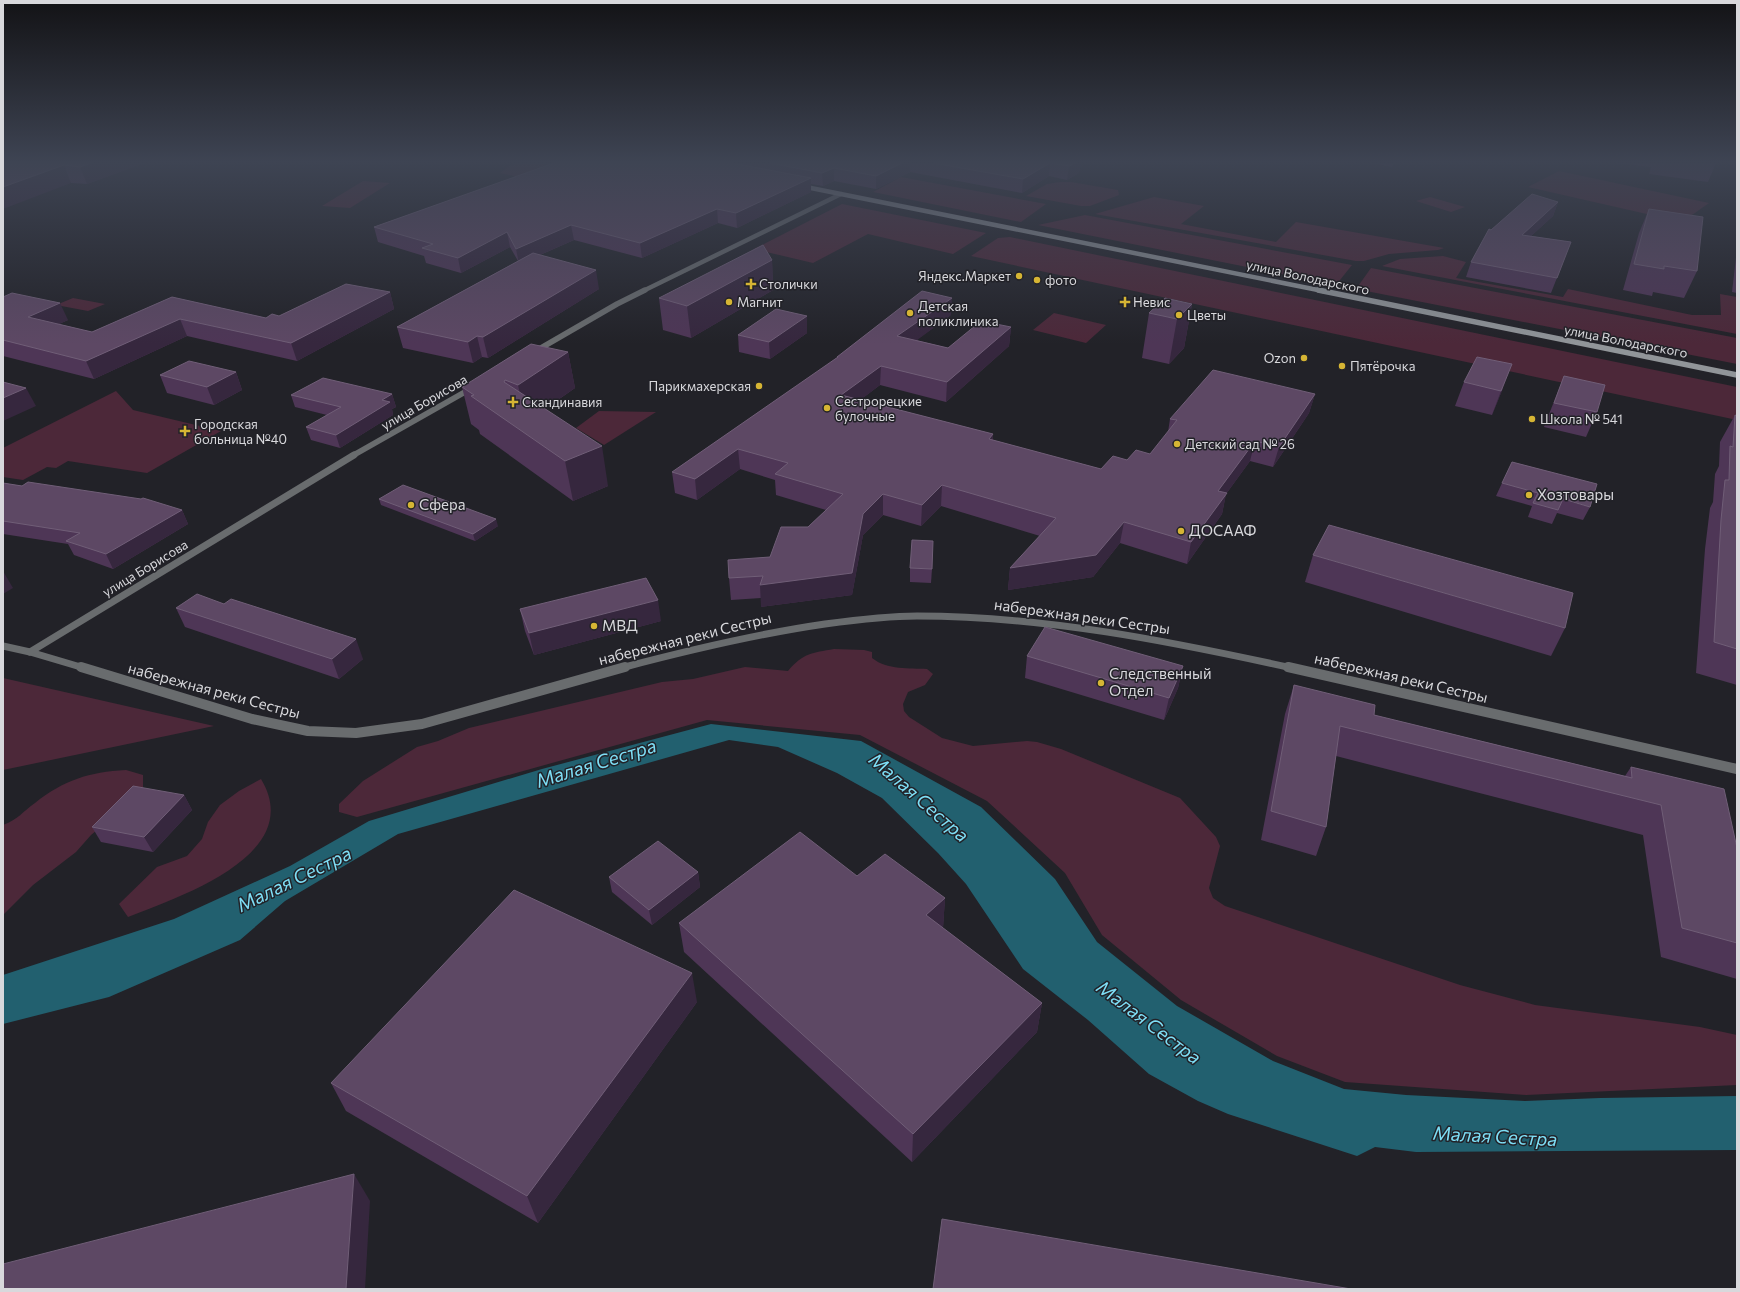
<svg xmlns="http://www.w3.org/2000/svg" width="1740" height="1292" viewBox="0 0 1740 1292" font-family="Commissioner,sans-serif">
<rect width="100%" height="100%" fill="#222228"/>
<g fill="#4c2839">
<path d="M514,163h78l-52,19 -40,-9z"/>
<path d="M1559,171l150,32 -27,19 -154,-35z"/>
<path d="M901,177l145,27 -25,18 -148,-30z"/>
<path d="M363,181l27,2 -40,25 -28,-2z"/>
<path d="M1060,182h11l47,8 1,5 -29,11h-9l-55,-10 21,-12z"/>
<path d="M1154,197l50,9 -23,18 95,18 20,-20 148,26 -6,2 -49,4 -25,7h-8l-261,-47z"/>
<path d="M1430,197l35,10 -14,5 -35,-11z"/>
<path d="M842,204l144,29 -33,21 -85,-20 -55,29 -59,-14z"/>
<path d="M1085,215l267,50 -16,20 -298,-60z"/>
<path d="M1010,237l727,150v33l-766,-164 27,-18z"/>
<path d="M1443,256l23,6 -10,16 107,19 5,-8 124,26h29l-1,-21 17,3v37l-355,-68 18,-7z"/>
<path d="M1371,268l366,70v26l-381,-75z"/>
<path d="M73,298l32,6 -17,7 -32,-6z"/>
<path d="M1054,313l52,12 -20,18 -53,-13z"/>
<path d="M116,391l17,19 88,21 -74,42 -79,-12 -12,7 -9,-1 -24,13 -20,-3v-29z"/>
<path d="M599,411l57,1 -52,33 -28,-17z"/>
<path d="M834,649l30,1 8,2v6c15,12 38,10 55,11l6,5 -8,11 -17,7 -5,12 1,7 5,6 33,21 31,8 54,-5 10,1 24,7 119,49 36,39 4,9 -11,42 4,10 12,8 235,79 75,20 165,22 37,8v50l-211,10 -181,-13 -68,-26 -96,-56 -79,-65 -37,-62 -78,-72 -127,-66 -153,-15 -350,97 -18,-5v-8l24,-23 54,-34 21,-6 31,-13 193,-46 31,-3 52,-12 43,4c15,-18 24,-18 46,-22z"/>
<path d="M3,678l211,48 -211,44z"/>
<path d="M126,770l17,5v14l-16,16 -36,30 -15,17 -43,33 -30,30v-90c16,-6 19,-13 32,-22 29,-23 54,-31 91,-33z"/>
<path d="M261,779c46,76 -83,118 -133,138l-9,-13 38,-37 30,-11 15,-17 6,-17 12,-17 19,-14z"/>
</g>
<path fill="#22606f" d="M711,724l150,17 120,66 74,72 42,63 80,64 96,55 71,28 62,6 119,6 75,-3 137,-2v54l-321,2 -41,-5 -18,9 -129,-42 -30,-13 -49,-27 -61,-54 -65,-51 -57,-85 -28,-31 -56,-55 -45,-25 -59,-26 -49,-7 -331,94 -113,67 -45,39 -131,57 -106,27v-49l171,-56 116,-53 79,-45 173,-52z"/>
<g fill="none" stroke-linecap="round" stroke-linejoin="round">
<path stroke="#696c6e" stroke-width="4.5" d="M643,291l198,-97"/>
<g stroke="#696c6e" stroke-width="5.5">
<path d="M534,352l83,-48 28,-14"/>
<path d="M352,456l120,-68"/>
</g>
<g stroke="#696c6e" stroke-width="7">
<path d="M3,646l27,6 54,16"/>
<path d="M30,652l324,-197"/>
<path d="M621,668c68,-18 135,-34 204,-44 30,-4 62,-8 92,-8 127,0 252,25 375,52"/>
</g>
<g stroke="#696c6e" stroke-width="10">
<path d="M81,667l171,52 56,12 48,2 66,-9 203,-57"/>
<path d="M1288,667l449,102"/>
</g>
<path stroke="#919599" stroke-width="4.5" d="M801,186l522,105"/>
<path stroke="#919599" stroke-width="5.5" d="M1318,290l419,85"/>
</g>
<g fill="#4e3656">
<path d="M3,163h141l-57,21 -16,-1z"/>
<path d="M554,163h527l-2,10 -12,7 -18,-4 -27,17 -112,-21 -34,17 -42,-8 -11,5 -12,-2v8l-74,36 -19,-5 -76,35 -68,-18 -34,15 59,34 -111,69 -6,-1 -9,6 -70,-15 -6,-21 121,-66 -8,-14 -49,26 -35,-10 -2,-7 -46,-14 -4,-15z"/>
<path d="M1373,163h21l-2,4z"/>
<path d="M1618,163h98l-8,19 -59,-8 2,-7z"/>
<path d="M1558,202l-5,14 -22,20 40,6 -20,51 -85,-16 5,-15 20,-32z"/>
<path d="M1649,209l48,62 -13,27 -31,-6 -1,4 -29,-6 16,-57z"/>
<path d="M1737,249v44l-5,-1z"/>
<path d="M772,260l1,30 -82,48 -28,-8 -4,-32z"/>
<path d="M390,292l4,17 -97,52 -110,-25 -93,43 -91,-23v-59l65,23 -9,4 33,8 80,-35 94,21 13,-2z"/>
<path d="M1192,304l-8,44 -15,16 -27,-6 7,-45z"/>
<path d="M951,315l-35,25 32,8 63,-21 -2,19 -63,56 -66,-17 -20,15 133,34v6l108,29 26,-9 23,-6 18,-22 2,-13 145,-25 -6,19 -36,54 -23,-6 -24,33 -4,20 -35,50 -67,-21 -27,34 -85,13 2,-22 30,-32 -99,-30 -20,20 -38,-11 -20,20 -11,60 -91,12v-9l-30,2 -2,-22 41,-21 38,-30 18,-17 -50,-15 -1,-15 -35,-11 -43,31 -22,-7 -3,-21 165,-114v-1z"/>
<path d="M807,333l-37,26 -31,-7 -1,-17z"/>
<path d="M568,352l7,36 -30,21 63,77 -35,15 -93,-67 -1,-4 -8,-6 -9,-37z"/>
<path d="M236,372l6,18 -28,15 -47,-12 -7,-18z"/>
<path d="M1564,376l33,36 -11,25 -42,-10z"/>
<path d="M1464,382l39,6 -11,27 -37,-9z"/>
<path d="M392,394l4,13 -4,2 1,6 -53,33 -29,-8 -5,-13 21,-12 -32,-8 -4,-12z"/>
<path d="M1735,415l2,1v269l-41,-12 9,-124 5,-41 3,-6 2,-28 4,-8 1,-24z"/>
<path d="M3,483l179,27 6,14 -75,45 -39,-14 -6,-11 -65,-10z"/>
<path d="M1502,483l88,24 -7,13 -26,-7 -5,11 -24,-7 4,-11 -36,-10z"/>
<path d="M379,499l119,27 -23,15 -94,-36z"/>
<path d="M1313,555l252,73 -14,28 -246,-74z"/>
<path d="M910,568l22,1 -1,14 -21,-1z"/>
<path d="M176,608l187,51 -24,20 -154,-52z"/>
<path d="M520,609l141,12 -127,34 -9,-24z"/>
<path d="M1027,656l156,10 -5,22 -14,32 -139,-42z"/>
<path d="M1294,685l80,30 251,61 6,-9 106,81v131l-76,-22 -18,-122 -307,-79 -10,71 -10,29 -55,-16 24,-126z"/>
<path d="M184,795l8,15 -39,42 -52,-10 -9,-15z"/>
<path d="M698,872l2,15 -48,38 -40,-33 -3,-15z"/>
<path d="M857,876l88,22 -2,30 99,75 -5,29 -125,130 -228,-210 -5,-29z"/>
<path d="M697,1002l-159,221 -192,-112 -15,-28z"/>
</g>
<g fill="#36273e">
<path d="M91,163h53l-57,21 -7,-17z"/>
<path d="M902,163h8v9l-34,17v-13z"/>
<path d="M1050,163l-1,13 -27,17 1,-14z"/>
<path d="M1075,163h6l-2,10 -12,7 2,-14z"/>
<path d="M64,165l7,18 -68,26v-22z"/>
<path d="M834,168v13l-11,5 -1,-13z"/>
<path d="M811,178v14l-74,36 -1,-15z"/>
<path d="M1558,202l-5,14 -36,33 5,-14z"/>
<path d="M717,209l1,14 -76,35 -2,-15z"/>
<path d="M571,225l3,15 -55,24 -3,-15z"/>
<path d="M507,232l3,15 -49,26 -3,-15z"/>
<path d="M772,260l1,30 -82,48 -4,-32z"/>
<path d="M596,270l3,19 -111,69 -5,-21z"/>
<path d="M390,292l4,17 -97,52 -6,-18z"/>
<path d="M952,298l-1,17 -54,40v-19z"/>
<path d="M60,303l8,17 -32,14 -8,-17z"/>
<path d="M1192,304l-8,44 -15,16 8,-45z"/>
<path d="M807,316v17l-37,26 -1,-17z"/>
<path d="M180,319l7,17 -93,43 -8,-18z"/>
<path d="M1011,327l-2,19 -63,56 1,-20z"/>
<path d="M477,336l5,21 -9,6 -5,-21z"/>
<path d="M568,352l7,36 -49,34 -8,-37z"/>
<path d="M1512,364l-9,24 -11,27 9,-24z"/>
<path d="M881,366l-1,19 -39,30v-20z"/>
<path d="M236,372l6,18 -28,15 -7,-18z"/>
<path d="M26,388l10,18 -33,15v-23z"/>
<path d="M392,394l4,13 -4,2 1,6 -53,33 -4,-13 46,-35z"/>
<path d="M1315,394l-6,19 -36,54 6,-20z"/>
<path d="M993,434l-1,21 -3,-16z"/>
<path d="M1255,441l-5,20 -24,33 -4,20 -35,50 4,-22 27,-51z"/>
<path d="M602,446l6,40 -35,15 -8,-40z"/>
<path d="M738,449l2,20 -43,31 -2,-21z"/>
<path d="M942,485l-1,21 -20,20 1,-21z"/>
<path d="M883,494v21l-20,20 -11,60 -91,12 -1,-22 103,-71z"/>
<path d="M182,510l6,14 -75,45 -7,-15z"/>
<path d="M496,519l2,7 -23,15 -2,-7z"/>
<path d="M1124,522l-4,21 -27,34 -85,13 2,-22z"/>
<path d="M3,571l10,17 -10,6z"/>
<path d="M658,600l3,21 -127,34 -5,-22z"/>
<path d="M356,639l7,20 -24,20 -7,-20z"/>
<path d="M1183,666l-5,22 -14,32 5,-22z"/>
<path d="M184,795l8,15 -39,42 -9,-15z"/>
<path d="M698,872l2,15 -48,38 -3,-15z"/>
<path d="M945,898l-2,30 -19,16 2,-29z"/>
<path d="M692,973l5,29 -159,221 -11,-27z"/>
<path d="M1042,1003l-5,29 -125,130 1,-28z"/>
<path d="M354,1174l16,27 -5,88h-19z"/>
</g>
<g fill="#5d4864" stroke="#705e77">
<path d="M3,163h88l-11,4 -16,-2 -61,22z"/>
<path d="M554,163h178l79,15 -75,35 -19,-4 -77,34 -69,-18 -55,24 -9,-17 -49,26 -36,-10 11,-4 -59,-17z"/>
<path d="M770,163h132l-26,13 -42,-8 -12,5z"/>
<path d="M933,163h142l-6,3 -19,-3 -27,16z"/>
<path d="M1532,194l26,8 -36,33 49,7 -14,36 -86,-16 18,-33 2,1z"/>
<path d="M1649,209l54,8 -6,54 -33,-5v3l-30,-5z"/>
<path d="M763,245l9,15 -85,46 -28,-8z"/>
<path d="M533,253l63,17 -113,67 -6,-1 -9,6 -71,-15z"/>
<path d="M346,284l44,8 -99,51 -111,-24 -94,42 -83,-21v-43l9,-4 48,10 -32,14 64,15 80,-35 94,21 6,-4 7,2z"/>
<path d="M922,291l30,7 -55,38 51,12 33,-27 30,6 -64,55 -66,-16 -40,29 152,39 -4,5 112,30 12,-13 14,4 9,-10 14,4 27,-34 -7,-1 43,-49 102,24 -36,53 -24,-6 -37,50 9,2 -36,49 -67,-20 -28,33 -86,13 46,-50 -114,-33 -20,20 -39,-11 -20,20 -11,59 -92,12 3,-9 -34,2 -1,-18 42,-3 11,-30h27l35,-33 -68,-20 13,-11 -50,-14 -43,30 -23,-7 166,-115h-1z"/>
<path d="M1165,298l27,6 -15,15 -28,-6z"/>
<path d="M776,309l31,7 -38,26 -31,-7z"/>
<path d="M531,344l37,8 -50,33 -13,-5 -1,2 98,64 -37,15 -94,-65 3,-1 -12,-8z"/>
<path d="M1477,357l35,7 -11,27 -37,-9z"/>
<path d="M189,361l47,11 -29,15 -47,-12z"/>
<path d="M1564,376l41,9 -8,27 -43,-9z"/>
<path d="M323,378l69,16 -10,6 8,2 -54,33 -30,-8 35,-20 -50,-12z"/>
<path d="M3,382l23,6 -23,10z"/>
<path d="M1735,415l2,1v233l-23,-7 7,-122 4,-40h4l1,-34 3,1z"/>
<path d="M1512,462l85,22 -7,23 -27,-8 -5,11 -25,-7 5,-10 -36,-10z"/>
<path d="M28,482l113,17 2,-1 39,12 -76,44 -40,-13 14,-8 -77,-12v-38l19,3z"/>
<path d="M403,485l93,34 -23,15 -94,-35z"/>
<path d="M1329,525l244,68 -8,35 -252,-73z"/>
<path d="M912,540l21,1 -1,28 -22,-1z"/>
<path d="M646,578l12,22 -129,33 -9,-24z"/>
<path d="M197,594l27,10 7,-5 125,40 -24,20 -156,-51z"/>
<path d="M1045,627l138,39 -14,32 -142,-42z"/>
<path d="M1294,685l81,20 -1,10 258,63 -1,-11 93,22 13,59v95l-55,-15 -21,-123 -321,-79 -14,101 -55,-16z"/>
<path d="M133,786l51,9 -40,42 -52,-10z"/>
<path d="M800,832l57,44 28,-22 60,44 -19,17 116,88 -129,131 -234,-211z"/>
<path d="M658,841l40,31 -49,38 -40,-33z"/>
<path d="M514,890l178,83 -165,223 -196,-113z"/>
<path d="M354,1174l-8,115h-343v-25z"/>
<path d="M942,1219l409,70h-418z"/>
</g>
<linearGradient id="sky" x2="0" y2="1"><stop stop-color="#131316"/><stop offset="0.47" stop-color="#3e4453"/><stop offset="1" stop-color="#3e4453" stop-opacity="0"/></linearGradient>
<rect width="1740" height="344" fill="url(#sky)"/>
<g fill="#d6b534" stroke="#222228" stroke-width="1.5">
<circle cx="1019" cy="276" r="4"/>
<circle cx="1037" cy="280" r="4"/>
<path d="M749 278h4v4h4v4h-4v4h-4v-4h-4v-4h4z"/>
<circle cx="729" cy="302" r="4"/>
<path d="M1123 296h4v4h4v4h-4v4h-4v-4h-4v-4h4z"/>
<circle cx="910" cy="313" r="4"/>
<circle cx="1179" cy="315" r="4"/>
<circle cx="1304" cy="358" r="4"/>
<circle cx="1342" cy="366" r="4"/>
<circle cx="759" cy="386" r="4"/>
<path d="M511 396h4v4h4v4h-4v4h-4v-4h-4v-4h4z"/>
<circle cx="827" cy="408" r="4"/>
<circle cx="1532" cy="419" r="4"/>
<path d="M183 425h4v4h4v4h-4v4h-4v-4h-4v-4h4z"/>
<circle cx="1177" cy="444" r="4"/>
<circle cx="1529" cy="495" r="4"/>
<circle cx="411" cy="505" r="4"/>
<circle cx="1181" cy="531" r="4"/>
<circle cx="594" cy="626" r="4"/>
<circle cx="1101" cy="683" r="4"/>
</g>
<g text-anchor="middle" stroke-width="3" stroke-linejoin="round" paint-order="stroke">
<g font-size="13" fill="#d8d8dc" stroke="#222228" text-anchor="start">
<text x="1011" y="281" text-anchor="end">Яндекс.Маркет</text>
<text x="1045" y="285">фото</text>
<text x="759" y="289">Столички</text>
<text x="737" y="307">Магнит</text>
<text x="1133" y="307">Невис</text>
<text x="918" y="311">Детская<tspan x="918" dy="15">поликлиника</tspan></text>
<text x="1187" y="320">Цветы</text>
<text x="1296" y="363" text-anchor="end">Ozon</text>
<text x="1350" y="371">Пятёрочка</text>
<text x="751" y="391" text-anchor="end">Парикмахерская</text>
<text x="835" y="406">Сестрорецкие<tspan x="835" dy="15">булочные</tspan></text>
<text x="522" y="407">Скандинавия</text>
<text x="1540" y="424">Школа № 541</text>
<text x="194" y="429">Городская<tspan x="194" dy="15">больница №40</tspan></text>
<text x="1185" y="449">Детский сад № 26</text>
</g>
<g font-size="13" fill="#d8d8dc" stroke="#222228">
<text transform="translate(1308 277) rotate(12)" y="5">улица Володарского</text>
<text transform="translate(1626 341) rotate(11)" y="5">улица Володарского</text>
<text transform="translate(424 402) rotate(-30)" y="5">улица Борисова</text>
<text transform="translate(145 568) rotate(-31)" y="5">улица Борисова</text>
</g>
<g font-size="15" fill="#d8d8dc" stroke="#222228" text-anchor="start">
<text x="1537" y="500">Хозтовары</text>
<text x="419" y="510">Сфера</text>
<text x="1189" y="536">ДОСААФ</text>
<text x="602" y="631">МВД</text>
<text x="1109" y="679">Следственный<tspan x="1109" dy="17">Отдел</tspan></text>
</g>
<g font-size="15" fill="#d8d8dc" stroke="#222228">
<text transform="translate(1082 617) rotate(8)" y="5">набережная реки Сестры</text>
<text transform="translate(685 639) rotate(-14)" y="5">набережная реки Сестры</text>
<text transform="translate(1401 678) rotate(13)" y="5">набережная реки Сестры</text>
<text transform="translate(214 691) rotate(15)" y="5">набережная реки Сестры</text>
</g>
<g font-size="19" font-style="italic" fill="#7edef5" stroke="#222228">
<text transform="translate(596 763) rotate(-17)" y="7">Малая Сестра</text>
<text transform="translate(919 797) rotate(41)" y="7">Малая Сестра</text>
<text transform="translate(294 879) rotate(-26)" y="7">Малая Сестра</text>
<text transform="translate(1149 1022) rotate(37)" y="7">Малая Сестра</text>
<text transform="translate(1495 1136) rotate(3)" y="7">Малая Сестра</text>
</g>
</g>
<rect width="1740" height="1292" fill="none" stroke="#d8d8dc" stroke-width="8"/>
</svg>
